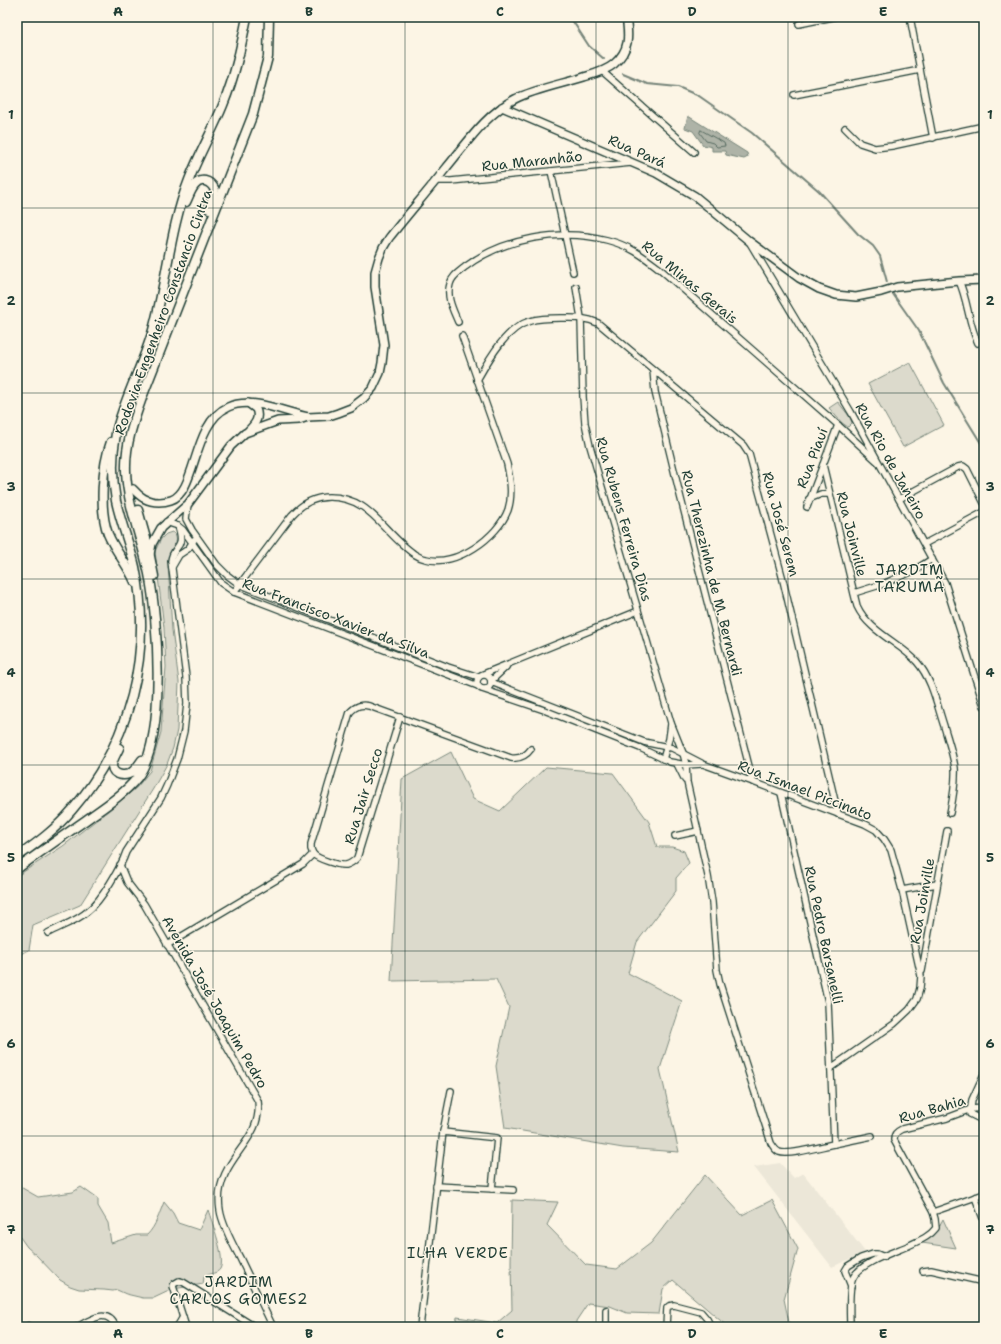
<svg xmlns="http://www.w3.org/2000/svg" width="1001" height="1344" viewBox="0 0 1001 1344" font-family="'Shantell Sans',sans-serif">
<rect width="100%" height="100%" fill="#fcf5e5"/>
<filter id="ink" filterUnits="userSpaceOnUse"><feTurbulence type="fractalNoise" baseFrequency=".025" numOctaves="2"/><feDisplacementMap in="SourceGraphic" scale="8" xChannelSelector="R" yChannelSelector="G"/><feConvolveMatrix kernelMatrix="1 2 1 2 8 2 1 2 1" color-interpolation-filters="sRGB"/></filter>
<g filter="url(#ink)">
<path fill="#ece7d8" d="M780,1163l14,15 9,-5 62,79 -33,15 -78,-100z"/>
<g fill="#dcdacc" stroke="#7e8c80">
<path d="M910,362l34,63 -41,22 -35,-63z"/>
<path d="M838,402l12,15 2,6 -4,4 -6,-4 -13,-15z"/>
<path d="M172,532l3,2c4,9 -1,12 -5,20 -1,3 -2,7 -2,10l4,66 7,52 -2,48 -4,18 -6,16 -14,25 -73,116 -47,20 -4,25 -12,6v-80l46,-30 54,-42 20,-17 13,-16 11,-39 5,-65 -2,-39 -9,-77 6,-12 5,-5z"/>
<path d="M451,752l22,47 27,12 46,-44 67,6 36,49 8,25h15l12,4 5,12 -13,15v13l-39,51 -9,31 54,28 -22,68 19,83 -56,-4 -118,-20 -9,-62 13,-59 -13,-28 -105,2 11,-202z"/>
<path d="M705,1175l37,40 30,-15 26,49 -14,50 6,28h-62l-55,-47 -10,9 -4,25 -32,-1 -17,-7 -22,-3 -12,18v6h-120l1,-10 40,6 15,-13 -1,-47 1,-63 46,2 -11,23 39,40 31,4 34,-26z"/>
<path d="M17,1185l21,12 35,-5 8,-5 17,12v7l10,17 3,20 25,-8h11c9,-9 12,-21 17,-33l9,11 5,10 21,7 9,-20c4,12 18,49 12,59 -3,5 -11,4 -16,8l-1,7 -30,5 -19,9h-11l-17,-4 -9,-4 -4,1 -9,-1 -25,-1 -9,-3 -10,-6 -24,-25 -9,-8 -10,-14z"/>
<path d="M943,1219l13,29 -34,-5 14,-11z"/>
</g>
<path fill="#aeb3a7" stroke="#758479" d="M688,116l59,37 1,4 -4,2 -18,-4 -1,-4h-13v-4l-9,-2 -10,-14 -8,-3z"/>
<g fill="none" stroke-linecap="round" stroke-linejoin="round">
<path stroke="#586c62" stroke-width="1" d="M701,130l23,13 1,3 -8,1 -4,-4 -7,-2 -6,-8z"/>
<g stroke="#758479" stroke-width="2">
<path d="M570,17l19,29 15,13"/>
<path d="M623,74l24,10 31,3 21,9 53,37 67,58 39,43 15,12 7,10 7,26"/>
<path d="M893,294l26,37 25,52 40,65"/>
</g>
<g stroke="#1f3d34" stroke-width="8">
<g id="minor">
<path d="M910,17l23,121"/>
<path d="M799,24l34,-7"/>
<path d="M602,71l92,81"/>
<path d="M794,95l126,-25"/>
<path d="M845,128l15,15 15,5 17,-2 92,-20"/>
<path d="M551,171l22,101"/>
<path d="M436,181h15l180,-18"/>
<path d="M750,243l101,169 94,171 39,123"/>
<path d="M959,281c9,19 9,42 19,62"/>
<path d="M576,287l5,31 2,79 2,26 5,23 81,277 12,30 3,12 1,17 21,94 4,26 5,68 3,14 51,159c2,3 4,7 8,9 10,4 44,-6 55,-8l-6,-142 -47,-209"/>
<path d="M458,322c-5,-12 -12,-25 -8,-38 2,-8 9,-12 15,-17 38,-29 97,-39 142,-27 23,6 35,15 53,29l178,156 39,36"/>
<path d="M653,370l2,22 25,103 73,287"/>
<path d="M477,380c12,-21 29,-52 53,-59 10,-3 20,-3 31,-3 13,0 24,-1 37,5l145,122 6,9 33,122 56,238"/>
<path d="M823,465l34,141c12,26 42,36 60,56 15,17 20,43 27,64 4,14 9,28 11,42 1,15 -2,30 -5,45"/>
<path d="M809,499l12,-5h8"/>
<path d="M899,499l59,-32 5,-1 4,3 17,34"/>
<path d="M188,504l-2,15 6,11 25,35 10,10 12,9 209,83 31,10"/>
<path d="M807,507l31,-82"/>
<path d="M166,522l12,4 5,4 38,53 13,9 244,94"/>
<path d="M924,544l60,-32"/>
<path d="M172,567l7,-12 9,-6 6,-9"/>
<path d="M234,592l58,-77c10,-11 22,-18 37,-18 37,0 49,26 74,48 7,6 13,12 23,14 29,9 72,-22 82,-49 5,-15 2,-31 -1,-46l-45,-128"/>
<path d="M854,593l29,-9 30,-13 19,-12"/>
<circle cx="484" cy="682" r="7"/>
<path d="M481,675l157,-64"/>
<path d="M491,681l15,-14"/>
<path d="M491,682l153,60 28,6 31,16 50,18 112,42 11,6 8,9 7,11 11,40 19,86 -1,12 -3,11 -8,11 -15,14 -63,44"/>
<path d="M482,689l62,21 96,38 30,14 16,3 16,-1"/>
<path d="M663,759l6,-20 2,-15"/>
<path d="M677,764l8,16"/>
<path d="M675,836l23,-5"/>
<path d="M313,854l-2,-5v-5l39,-132c6,-6 11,-8 19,-6l142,52c8,1 15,-2 20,-9"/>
<path d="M313,854c5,5 26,12 33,11 5,-1 8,-4 11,-7l43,-141"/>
<path d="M120,865l7,17 17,22 114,197c4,31 -21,47 -33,73 -5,11 -7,24 -5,36 2,14 13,35 20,48 11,23 22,46 33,69"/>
<path d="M902,890l35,-6"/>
<path d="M48,933c13,-7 29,-12 40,-22 13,-10 33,-44 38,-59l35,-54 6,-13 10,-26 7,-28 3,-27 -1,-27 -15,-116c2,-17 15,-11 7,-35"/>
<path d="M167,945l136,-81 10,-10"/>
<path d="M922,971l25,-140"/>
<path d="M984,1074l-12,26 -2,14 14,7"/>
<path d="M443,1132l54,6 -5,51"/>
<path d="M834,1144l38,-8"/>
<path d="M436,1186l77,4"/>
<path d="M975,1197l9,24"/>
<path d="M933,1212l51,-18"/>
<path d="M923,1271l8,-1 53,12"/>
<path d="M851,1286l-6,-15 3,-5 13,-8 12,-4h4l7,3"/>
<path d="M606,1310v17"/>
<path d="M28,1326l1,1"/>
<path d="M77,1327c13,-7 30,-20 39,0"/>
<path d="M177,1327l6,-10"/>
<path d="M186,1327l-13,-41 1,-2 5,-3 4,1 72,45"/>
<path d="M420,1327l23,-195 8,-41"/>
<path d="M666,1327l1,-19 2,-2 5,-1 27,7 6,7 4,8"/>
<path d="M850,1327c0,-12 -2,-39 3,-49 8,-16 42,-26 57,-33 10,-5 19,-8 26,-17l-1,-9 -2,-7 -39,-72c0,-6 2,-8 8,-11l45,-11 24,-9 13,-1"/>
</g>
</g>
<g stroke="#1f3d34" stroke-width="10">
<path id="tertiary" d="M502,107l154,66 39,23 54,45 50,37 20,11 17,6 20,2 25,-5 16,-5 62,-6 25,-1"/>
</g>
<g stroke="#1f3d34" stroke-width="10">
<g id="secondary">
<path d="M248,431c7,-7 12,-13 8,-22l-8,-6"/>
<path d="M133,489c7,8 14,13 26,13 4,0 9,-1 12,-2 26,-8 21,-77 57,-93 24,-11 56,5 80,10"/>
<path d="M150,554l2,-10 9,-16 27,-24 43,-58 14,-13 33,-12 21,-1 9,-3 21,-1 9,-3 13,-5 13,-10 9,-10 7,-15 2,-10 2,-18 -9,-58v-15l4,-14 4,-10 6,-10c19,-24 39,-47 58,-71 20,-24 39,-53 68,-68 20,-10 47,-15 69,-22 10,-3 22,-6 30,-13 16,-14 15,-28 12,-47"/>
</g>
</g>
<g stroke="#1f3d34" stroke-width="11">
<g id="primary">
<path d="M186,202c4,-8 8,-23 19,-21 5,1 8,5 10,9l-6,19"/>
<path d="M111,442c-9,24 -12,68 -3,92 7,17 20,31 27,48"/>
<path d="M138,510l9,32 7,34"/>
<path d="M119,748c-2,5 -7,12 -7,18 1,10 14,11 20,6 4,-3 7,-8 10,-12"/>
<path d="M17,857c20,-14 39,-28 55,-47 58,-67 81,-157 63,-243 -5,-22 -14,-43 -19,-66 -4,-22 -4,-46 0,-68 8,-35 27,-68 37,-103 14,-50 17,-102 36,-150 10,-26 24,-50 34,-75 12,-29 18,-58 24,-88"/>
<path d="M17,869c23,-17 46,-33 69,-49 18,-13 37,-25 51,-42 30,-38 21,-159 12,-204 -7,-34 -22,-69 -23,-103 -1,-27 8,-51 17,-76l110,-281 15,-57 1,-40"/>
</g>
</g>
<use href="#minor" stroke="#fcf5e5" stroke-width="5.5"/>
<use href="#tertiary" stroke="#fcf5e5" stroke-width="7"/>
<use href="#secondary" stroke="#fcf5e5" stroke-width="7"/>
<use href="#primary" stroke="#fcf5e5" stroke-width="8"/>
</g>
</g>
<path fill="none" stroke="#1f3d34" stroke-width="1" stroke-opacity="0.55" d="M213,17v1310M405,17v1310M596,17v1310M788,17v1310M17,208h967M17,393h967M17,579h967M17,765h967M17,951h967M17,1136h967"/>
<g text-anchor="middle" stroke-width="3" stroke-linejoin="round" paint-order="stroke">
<g font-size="14" fill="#1f3d34" stroke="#fcf5e5">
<text transform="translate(637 151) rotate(24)" y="5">Rua Pará</text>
<text transform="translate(532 161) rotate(-6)" y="5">Rua Maranhão</text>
<text transform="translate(690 282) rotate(40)" y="5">Rua Minas Gerais</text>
<text transform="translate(163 312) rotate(-70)" y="5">Rodovia Engenheiro Constancio Cintra</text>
<text transform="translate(812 458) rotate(-69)" y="5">Rua Piauí</text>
<text transform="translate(891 461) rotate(61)" y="5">Rua Rio de Janeiro</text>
<text transform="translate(624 519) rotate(74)" y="5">Rua Rubens Ferreira Dias</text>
<text transform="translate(781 524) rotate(75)" y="5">Rua José Serem</text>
<text transform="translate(852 534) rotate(76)" y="5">Rua Joinville</text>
<text transform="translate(712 573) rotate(76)" y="5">Rua Therezinha de M. Bernardi</text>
<text transform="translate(336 618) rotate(21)" y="5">Rua Francisco Xavier da Silva</text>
<text transform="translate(805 790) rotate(21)" y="5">Rua Ismael Piccinato</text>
<text transform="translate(363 796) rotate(-73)" y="5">Rua Jair Secco</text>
<text transform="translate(922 901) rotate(-80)" y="5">Rua Joinville</text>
<text transform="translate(824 935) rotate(78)" y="5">Rua Pedro Barsanelli</text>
<text transform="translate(215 1002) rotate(60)" y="5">Avenida José Joaquim Pedro</text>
<text transform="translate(932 1109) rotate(-16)" y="5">Rua Bahia</text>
</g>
<g font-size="15" letter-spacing="1" fill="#1f3d34" stroke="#fcf5e5">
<text x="910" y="575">JARDIM<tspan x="910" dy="17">TARUMÃ</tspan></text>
<text x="458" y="1258">ILHA VERDE</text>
<text x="239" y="1287">JARDIM<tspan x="239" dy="17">CARLOS GOMES2</tspan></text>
</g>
</g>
<rect width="1001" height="1344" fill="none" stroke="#fcf5e5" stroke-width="44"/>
<rect x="22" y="22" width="957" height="1300" fill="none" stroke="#1f3d34" stroke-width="1.5"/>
<g font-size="13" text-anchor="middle" font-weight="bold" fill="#1f3d34">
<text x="118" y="16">A</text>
<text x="309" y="16">B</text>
<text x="500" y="16">C</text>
<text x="692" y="16">D</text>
<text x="883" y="16">E</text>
<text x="11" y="119">1</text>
<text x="990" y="119">1</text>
<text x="11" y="305">2</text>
<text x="990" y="305">2</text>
<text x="11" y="491">3</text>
<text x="990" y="491">3</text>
<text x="11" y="677">4</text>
<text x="990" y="677">4</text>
<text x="11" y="862">5</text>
<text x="990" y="862">5</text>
<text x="11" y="1048">6</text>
<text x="990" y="1048">6</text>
<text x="11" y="1234">7</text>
<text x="990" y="1234">7</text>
<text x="118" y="1338">A</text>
<text x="309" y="1338">B</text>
<text x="500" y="1338">C</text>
<text x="692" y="1338">D</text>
<text x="883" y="1338">E</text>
</g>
</svg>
